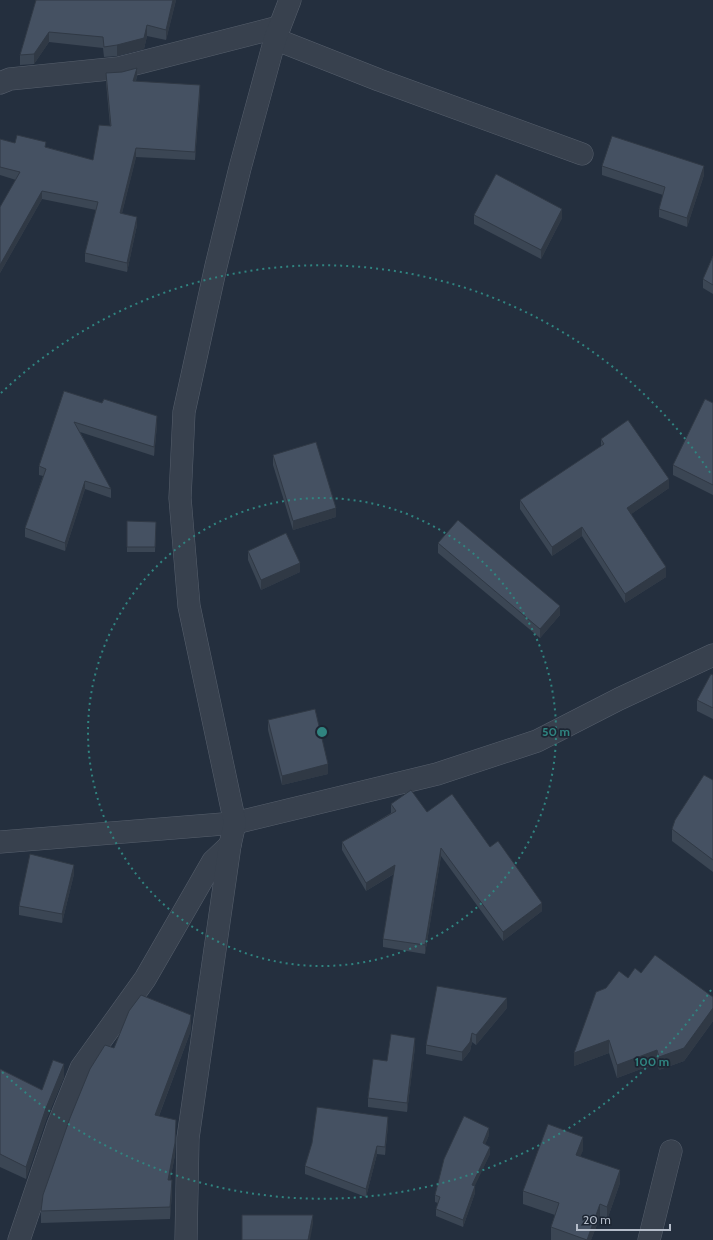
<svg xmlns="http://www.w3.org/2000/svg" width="713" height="1240" viewBox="0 0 713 1240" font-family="Cabin,sans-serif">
<rect width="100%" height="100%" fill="#242f3e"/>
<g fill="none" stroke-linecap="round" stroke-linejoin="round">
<g stroke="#565f6c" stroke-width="23">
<g id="street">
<path d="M275,39l104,41 203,74"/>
<path d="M0,83l10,-4 109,-11 160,-41"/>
<path d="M0,842l235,-19 202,-49 100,-33 82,-42 94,-44"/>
<path d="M19,1240l39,-115 23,-57 64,-89 68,-118 17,-16"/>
<path d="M186,1240l2,-102 42,-293 5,-22 -46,-217 -9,-108 4,-86 32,-146 24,-98 35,-129 15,-39"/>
<path d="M649,1240l22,-89"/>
</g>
</g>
<use href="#street" stroke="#38414e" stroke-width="22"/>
</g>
<g fill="#3b4654">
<path d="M36,0h140l-10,40 -19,-4 -3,13 -27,7 -13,1 -1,-9 -54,-6 -15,22 -14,1v-10z"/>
<path d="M106,73l31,3 -1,5 64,12 -5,67 -59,-3 -14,56 15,12 -10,47 -42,-10v-9l11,-43 -54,-11 -42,74v-66l16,-27 -16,-5v-36l15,4 31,4 47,13 17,-34 -4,-44z"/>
<path d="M602,166l102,9 -17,52 -28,-10v-8l4,-14 -61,-20z"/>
<path d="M474,215l88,3 -21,41 -67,-35z"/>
<path d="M713,256v38l-10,-6v-9z"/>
<path d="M64,391l93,34 -3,31 -74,-24 31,57v9l-26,-9 -20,62 -40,-14v-9l18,-52 -4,-1v-9z"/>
<path d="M713,403v92l-40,-20v-10z"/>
<path d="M601,439l68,49 -38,26 35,63 -41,26 -43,-67 -30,20 -32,-47v-9l81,-54z"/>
<path d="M273,455l63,62 -43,13 -20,-65z"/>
<path d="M127,521l29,1 -1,30h-28z"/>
<path d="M438,543l122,72 -20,23 -102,-85z"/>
<path d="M248,551l52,21 -39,18 -13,-30z"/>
<path d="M713,675v44l-16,-8v-11z"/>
<path d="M268,720l60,54 -46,11 -14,-55z"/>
<path d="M713,780v92l-41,-31v-12z"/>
<path d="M391,804l36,8 63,35 52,64 -39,30 -62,-85 -16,98 -42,-7v-8l11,-65 -28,17 -24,-41v-8l49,-29z"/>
<path d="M74,874l-12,49 -43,-8v-9z"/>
<path d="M641,973l72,24v24l-29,40 -25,9 -2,-7 -40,15 -8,-25 -35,13 32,-78 22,-10z"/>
<path d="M507,1008l-31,37 -4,-3 -2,9 -8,10 -36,-7v-9z"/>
<path d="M191,1027l-1,6 -31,83 17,16 -1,23 -5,25 2,12 -2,27 -129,4v-12l73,-163z"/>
<path d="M415,1047l-8,65 -39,-5v-9l19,-37z"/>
<path d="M0,1069l42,21 22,-13 -18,43 -20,59 -26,-12z"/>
<path d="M388,1125l-3,30 -8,-1 -11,43 -61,-23v-8z"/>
<path d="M489,1135l-4,9 5,10 -16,32 1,7 -12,34 -27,-11v-7l2,-6 -3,-1v-7z"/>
<path d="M583,1150l-3,6 40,27 -13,37 -7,-3 -9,23h-40v-13l4,-12 -32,-11v-13z"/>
</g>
<g fill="#303945">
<path d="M173,0h3l-10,40v-10z"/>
<path d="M147,25v11l-3,13 -27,7v-11z"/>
<path d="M49,32v10l-15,22v-10z"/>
<path d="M137,68v8l-4,13v-8z"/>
<path d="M200,85v8l-5,67v-8z"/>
<path d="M136,148v9l-16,64v-8z"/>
<path d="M704,166v9l-17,52v-9z"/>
<path d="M42,191v8l-42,74v-8z"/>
<path d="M562,209v9l-21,41v-9z"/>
<path d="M137,217v8l-10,47v-9z"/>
<path d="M157,416v9l-3,31v-9z"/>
<path d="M669,479v9l-42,29v-9z"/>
<path d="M85,481v8l-20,62v-8z"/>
<path d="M336,508v9l-43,13v-9z"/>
<path d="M582,527v9l-30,20v-9z"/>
<path d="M300,563v9l-39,18v-10z"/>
<path d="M666,567v10l-41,26v-9z"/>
<path d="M560,606v9l-20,23v-9z"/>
<path d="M328,764v10l-46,11v-9z"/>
<path d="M441,848v8l-16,98v-9z"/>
<path d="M74,865v9l-12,49v-9z"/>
<path d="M395,865v8l-29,18v-8z"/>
<path d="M542,903v8l-39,30v-9z"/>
<path d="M507,998v10l-31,37v-10z"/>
<path d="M713,1008v13l-29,40 -25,9v-13z"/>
<path d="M191,1015v12l-1,6 -35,93v-11z"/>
<path d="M472,1033v9l-2,9 -8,10v-9z"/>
<path d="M415,1038v9l-8,65v-9z"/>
<path d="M609,1040v13l-35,13v-13z"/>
<path d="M657,1050v13l-40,15v-13z"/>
<path d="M64,1064v13l-18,43 -20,59v-12l20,-59z"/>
<path d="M388,1117v8l-3,30v-8z"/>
<path d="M176,1120l-1,35 -7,36v-11z"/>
<path d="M489,1128v7l-6,15v-7z"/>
<path d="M583,1137v13l-7,18v-13z"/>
<path d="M377,1146v8l-11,43v-8z"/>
<path d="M490,1147v7l-18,38v-7z"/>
<path d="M620,1170v13l-13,37v-13z"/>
<path d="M172,1180v12l-2,27v-12z"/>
<path d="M475,1186v7l-12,34v-7z"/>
<path d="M600,1204v13l-9,23h-4z"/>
<path d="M313,1215v9l-3,16h-2z"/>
</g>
<g fill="#455162" stroke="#303945">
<path d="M36,0h137l-7,30 -19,-5 -3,13 -27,7 -13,2 -1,-10 -54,-5 -15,22 -14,1z"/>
<path d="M137,68l-4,13 67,4 -5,67 -59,-4 -16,65 17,4 -10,46 -42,-10 13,-51 -56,-11 -42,74v-58l20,-35 -20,-5v-28l15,4 2,-8 29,7 -1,5 48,13 6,-35 12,1 -5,-53 16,-1z"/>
<path d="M612,136l92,30 -17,52 -28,-9 6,-22 -63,-21z"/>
<path d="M496,174l66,35 -21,41 -67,-35z"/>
<path d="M713,256v29l-10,-6z"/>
<path d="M64,391l38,12 2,-4 53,17 -3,31 -80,-25 37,67 -26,-8 -20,62 -40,-15 21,-59 -7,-3z"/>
<path d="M705,399l8,4v82l-40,-20z"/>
<path d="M628,420l41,59 -42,29 39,59 -41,27 -43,-67 -30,20 -32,-47 84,-56 -3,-5z"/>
<path d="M316,442l20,66 -43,13 -20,-66z"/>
<path d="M458,520l102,86 -20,23 -102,-86z"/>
<path d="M127,521l29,1 -1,25h-28z"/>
<path d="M286,533l14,30 -39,17 -13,-29z"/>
<path d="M711,674l2,1v33l-16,-8z"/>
<path d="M315,709l13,55 -46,12 -14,-56z"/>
<path d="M704,775l9,5v80l-41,-31 3,-9z"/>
<path d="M411,790l16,22 25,-18 38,53 8,-6 44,62 -39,29 -62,-84 -16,97 -42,-6 12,-74 -29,18 -24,-41 54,-31 -5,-7z"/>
<path d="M30,854l44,11 -12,49 -43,-8z"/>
<path d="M655,955l58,42v11l-29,40 -25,9 -2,-7 -40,15 -8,-25 -35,13 22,-61 10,-4 13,-17 9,7 7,-10 6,5z"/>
<path d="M437,986l70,12 -31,37 -4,-2 -2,9 -8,10 -36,-7z"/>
<path d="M141,995l50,20 -1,7 -35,93 21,5 -1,23 -7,37h4l-2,27 -129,4 2,-16 27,-77 20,-49 15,-24 9,3 15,-37z"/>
<path d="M391,1034l24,4 -8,65 -39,-5 5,-39 14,2z"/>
<path d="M53,1060l11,4 -18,44 -20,59 -26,-13v-85l42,21z"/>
<path d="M317,1107l71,10 -3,30 -8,-1 -11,43 -61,-23 7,-23z"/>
<path d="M464,1116l25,12 -6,15 7,4 -18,38 3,1 -12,34 -27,-11 4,-12 -5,-2 9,-36z"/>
<path d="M548,1124l35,13 -7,18 44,15 -13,37 -7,-3 -13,36 -36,-13 8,-24 -36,-12z"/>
<path d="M242,1215h71l-5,25h-66z"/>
</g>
<g fill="none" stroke="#308480" stroke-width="2" stroke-dasharray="2 4">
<circle cx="322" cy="732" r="234"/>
<path d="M711 990A467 467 0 0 1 1 1071M1 393A467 467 0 0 1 711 474"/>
</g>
<circle cx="322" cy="732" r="6" fill="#308480" stroke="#1d2633" stroke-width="2"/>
<g font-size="12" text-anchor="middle" font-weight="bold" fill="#308480" stroke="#1d2633" stroke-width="3.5" stroke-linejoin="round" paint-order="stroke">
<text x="556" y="736">50 m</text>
<text x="652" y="1066">100 m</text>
</g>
<path d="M577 1224v6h93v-6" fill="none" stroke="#b4bcc9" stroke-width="2"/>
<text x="583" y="1224" font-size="12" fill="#b4bcc9" stroke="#1d2633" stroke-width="3" paint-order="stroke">20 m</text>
</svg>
